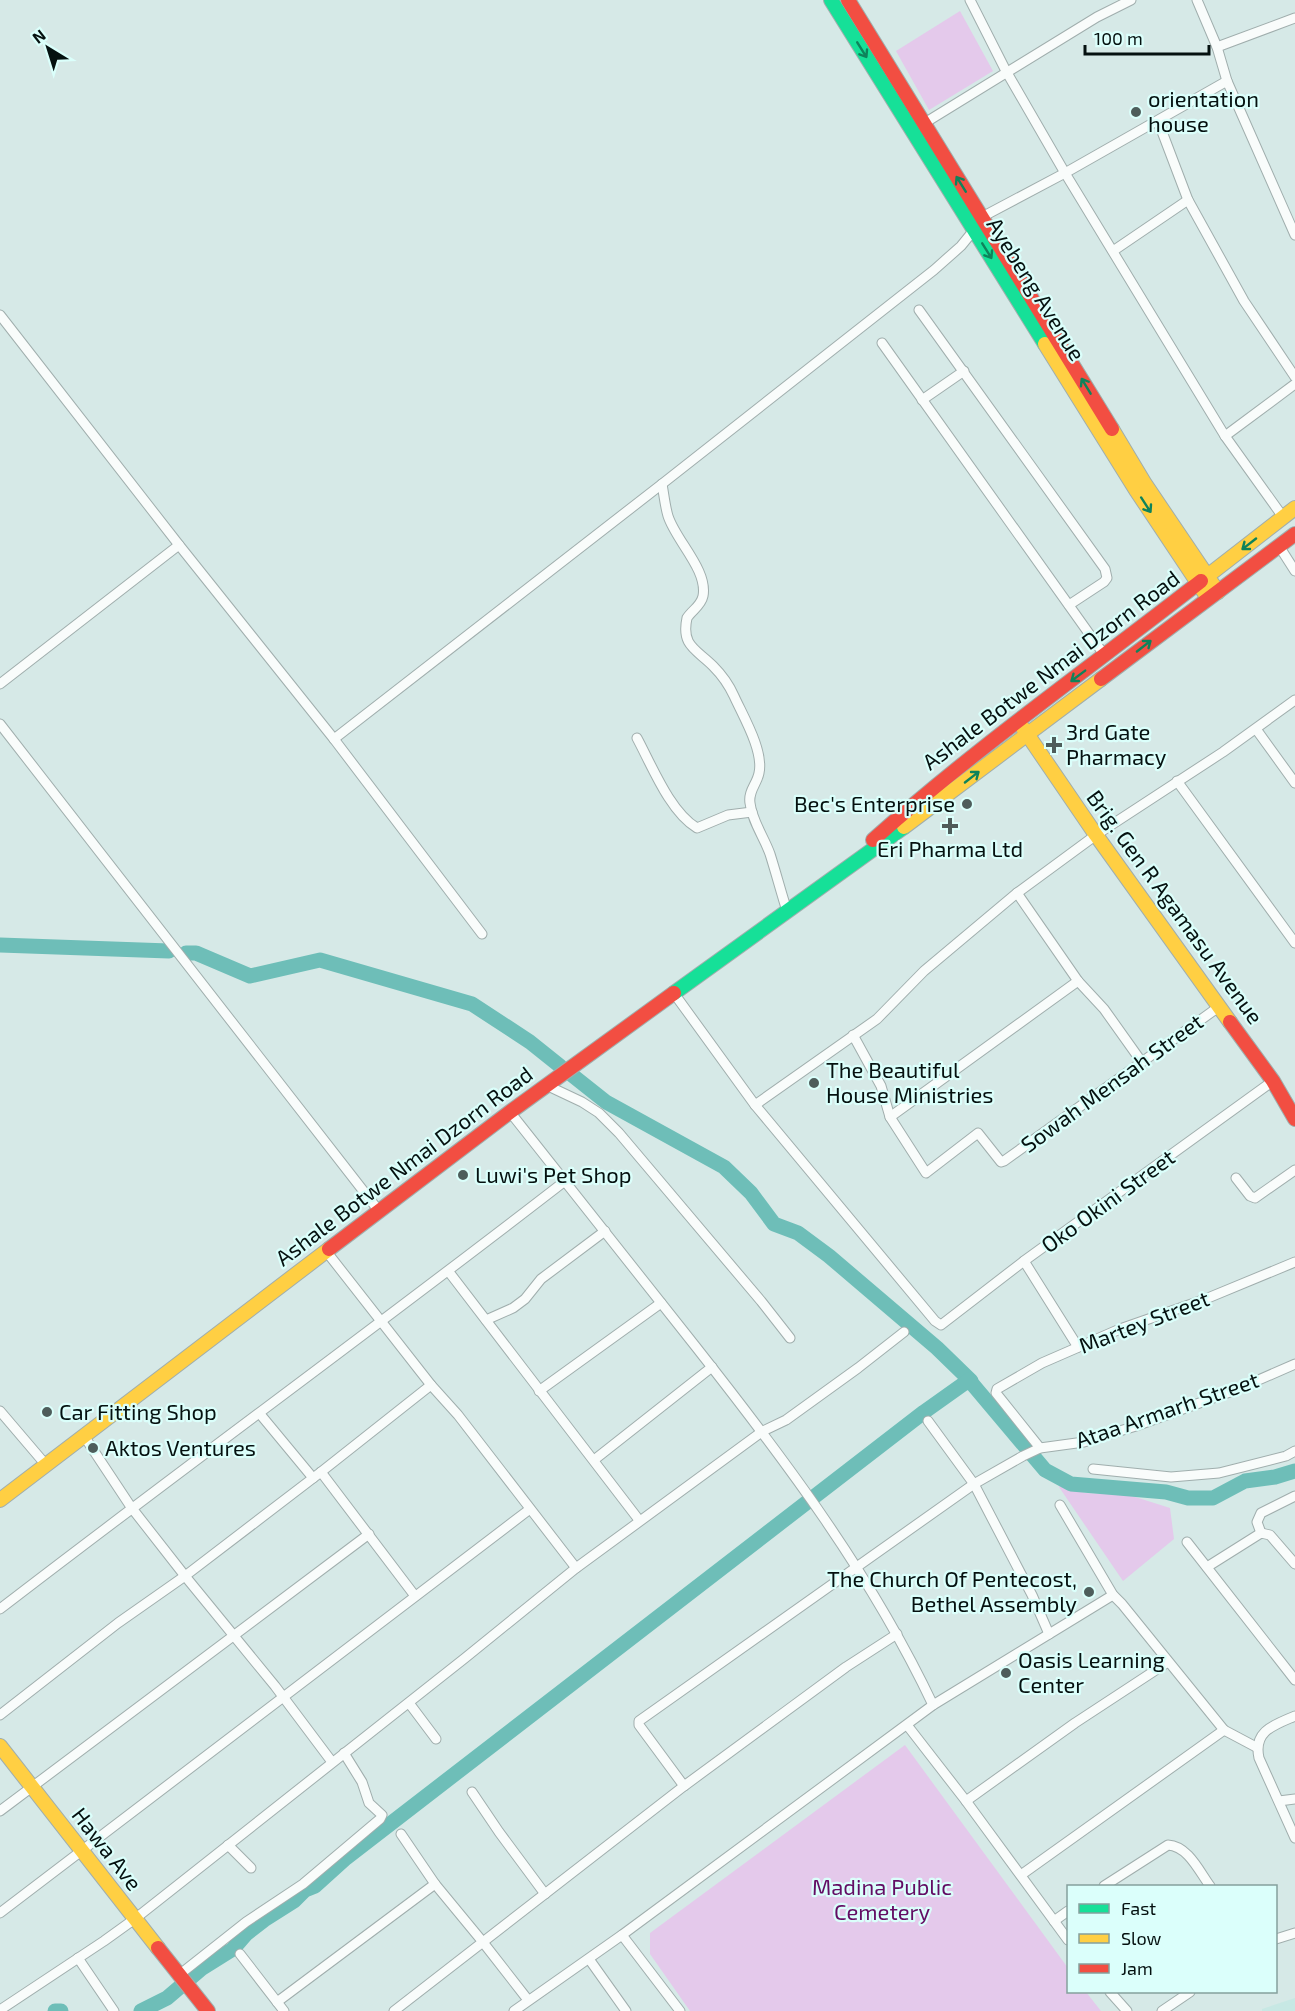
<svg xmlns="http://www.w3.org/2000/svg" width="1295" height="2011" viewBox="0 0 1295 2011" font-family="'Exo 2',sans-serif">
<rect width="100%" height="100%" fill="#d6e9e7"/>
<path fill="#c7e8e4" d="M1295,1998v13h-33v-2z"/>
<g fill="#e4c9eb">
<path d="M960,11l33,60 -64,39 -33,-59z"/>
<path d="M1061,1483l24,10 44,2 41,13 4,31 -51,42 -64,-94z"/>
<path d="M905,1745l163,223v24h18l15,19h-411l-40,-57v-21z"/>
</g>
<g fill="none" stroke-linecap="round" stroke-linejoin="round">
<g stroke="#6ebeb8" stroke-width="15">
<path d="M0,945l169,6"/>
<path d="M186,953h10l54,23 70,-16 152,44 58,38 30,24"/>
<path d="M572,1075l34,27 118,65 27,26 23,31 24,9 31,23 108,92 34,33"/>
<path d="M55,2011h6"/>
<path d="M141,2011l26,-13 34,-29 32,-20 13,-15 18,-14 30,-19 11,-11 10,-4 31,-28 578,-446 45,-32 76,90 26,14 95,8 22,6h25l32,-17 30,-4 20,-6"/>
</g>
<g stroke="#a0aead" stroke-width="11">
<g id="street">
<path d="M970,0l36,71 59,102 160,263 58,81"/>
<path d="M1197,0l20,47 10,34 68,154"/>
<path d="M1217,47l78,-29"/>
<path d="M1158,121l30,79 56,101 51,76"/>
<path d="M923,124l174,-107 34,-17"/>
<path d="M982,217l83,-44 162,-92"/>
<path d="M1113,251l75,-51"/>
<path d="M919,310l186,259 2,9 -3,4 -35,23"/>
<path d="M0,315l179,230 155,194 148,195"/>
<path d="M882,343l223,313"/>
<path d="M922,400l42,-29"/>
<path d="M1225,436l70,-52"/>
<path d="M662,484c2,11 3,22 6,32 8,25 40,54 35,80 -2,10 -11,14 -16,22 -6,28 9,31 26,48 8,8 16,19 21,30 9,20 30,55 25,77 -2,11 -11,18 -9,30 2,18 14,34 20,51 6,19 11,38 17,57"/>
<path d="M1279,546l16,25"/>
<path d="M0,684l179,-139"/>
<path d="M0,724l379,487"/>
<path d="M1256,729l39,54"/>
<path d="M637,738c15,28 33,74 60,90l31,-13 24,-3"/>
<path d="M334,739l328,-255 272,-214 27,-24 13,-16"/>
<path d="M1177,781l118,162"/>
<path d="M1017,893l61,88 26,28 37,52"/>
<path d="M673,992l82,113 180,216 6,4 83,-64 249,-180"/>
<path d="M853,1035l28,51 9,31 36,56 52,-40 23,29 3,-1 216,-155"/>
<path d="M546,1085l36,17 17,11 20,20 142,168 29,37"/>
<path d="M755,1105l122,-86 47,-48 93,-78 79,-58 127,-83 72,-52"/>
<path d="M510,1112c62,78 124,156 186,235 89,113 175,227 237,358"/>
<path d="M890,1117l188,-136"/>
<path d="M1236,1178l14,18 5,2 40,-28"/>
<path d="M326,1251l105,134 27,30 118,153"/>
<path d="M1024,1261l54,86"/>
<path d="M449,1272l190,248"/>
<path d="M486,1320l27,-12 12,-9 16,-20 64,-48"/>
<path d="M539,1391l122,-88"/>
<path d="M0,1411l46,54"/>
<path d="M260,1414l53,64"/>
<path d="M928,1421l46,63 58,111 17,39"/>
<path d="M84,1436l47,71 54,69 90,110 57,76"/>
<path d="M1040,1448l-44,-55 1,-4 45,-26 78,-34 83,-29 92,-38"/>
<path d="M594,1460l118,-93"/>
<path d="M1093,1469l78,8 48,-4 67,-17 9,-5"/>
<path d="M321,1472l94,124"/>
<path d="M1060,1505l53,90 9,9 102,126 32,17"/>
<path d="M1261,1533l-4,-11 4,-9 34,-17"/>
<path d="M1187,1542l108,138"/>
<path d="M1207,1567l54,-34 9,2 25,29"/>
<path d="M0,1609c187,-144 378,-283 565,-428"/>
<path d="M409,1703l27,36"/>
<path d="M0,1715l118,-92 67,-47 136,-104 110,-87"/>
<path d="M1295,1716c-21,9 -42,15 -36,42l36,80"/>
<path d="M907,1725l59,76 102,139"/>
<path d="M684,1786l-45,-61v-4l335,-237 49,-28 17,-8 44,-6 52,-16 102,-37 57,-25"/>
<path d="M472,1792l27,40 46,62"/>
<path d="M966,1801l109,-78 93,-61"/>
<path d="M1279,1801l16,-2"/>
<path d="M0,1811l369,-277"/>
<path d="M401,1834l34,50 47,57 46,59"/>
<path d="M228,1845l23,23"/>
<path d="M1021,1875l203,-145"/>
<path d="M1104,1886l64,-41c20,1 31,26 42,41"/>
<path d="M0,1913l530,-404"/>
<path d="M1054,1921l14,-10"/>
<path d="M622,1935l58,76"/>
<path d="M1276,1939l19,-6"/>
<path d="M240,1954l44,57"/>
<path d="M78,1958l36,53"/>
<path d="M589,1959l37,52"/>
<path d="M179,1975l67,-53 57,-38 77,-65 2,-4 -13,-12 -7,-21 -18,-29"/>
<path d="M1110,1992l17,19"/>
<path d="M277,2002l158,-118"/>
<path d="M0,2010l104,-69 32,-23 329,-260 111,-90 187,-137 23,-11 72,-52 46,-36"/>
<path d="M394,2011l290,-225 162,-119 51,-33"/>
<path d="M514,2011l108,-76 311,-230 180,-110"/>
<path d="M1162,2011l28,-19"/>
</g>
</g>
<g stroke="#a0aead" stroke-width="16">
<g id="fast">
<path d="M831,0l214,344"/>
<path d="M674,993l230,-166"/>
</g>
</g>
<g stroke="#a0aead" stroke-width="16">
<g id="slow">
<path d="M1045,344l91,146 72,108"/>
<path d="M1112,429l33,55 73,108"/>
<path d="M1201,581l94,-73"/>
<path d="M1023,728l73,107 134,187"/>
<path d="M904,827l197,-148"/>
<path d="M0,1500l329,-251"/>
<path d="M0,1746l158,202"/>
</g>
</g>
<g stroke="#a0aead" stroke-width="16">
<g id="jam">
<path d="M848,0l264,429"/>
<path d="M1101,679l194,-145"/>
<path d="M873,840c104,-93 218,-173 328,-259"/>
<path d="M1230,1022l43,59 22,38"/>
<path d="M329,1249l181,-137 164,-119"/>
<path d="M158,1948l50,63"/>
</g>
</g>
<use href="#street" stroke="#f9fcfb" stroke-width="9"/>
<use href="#fast" stroke="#16e098" stroke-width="14"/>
<use href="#slow" stroke="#ffcf43" stroke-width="14"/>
<use href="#jam" stroke="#f24e42" stroke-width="14"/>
</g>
<defs><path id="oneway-shaft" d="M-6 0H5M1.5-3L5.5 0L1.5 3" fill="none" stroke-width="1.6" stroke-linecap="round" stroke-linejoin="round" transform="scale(1.5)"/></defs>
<g stroke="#0e835b">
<use href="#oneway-shaft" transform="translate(862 50) rotate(58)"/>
<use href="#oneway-shaft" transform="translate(961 184) rotate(-122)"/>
<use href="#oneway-shaft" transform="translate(987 251) rotate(58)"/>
<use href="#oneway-shaft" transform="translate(1086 386) rotate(-121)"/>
<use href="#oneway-shaft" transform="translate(1146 505) rotate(57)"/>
<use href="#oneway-shaft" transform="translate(1249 544) rotate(142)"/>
<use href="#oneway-shaft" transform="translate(1144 646) rotate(-38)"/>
<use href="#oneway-shaft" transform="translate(1078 676) rotate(143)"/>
<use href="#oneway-shaft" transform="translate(972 777) rotate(-38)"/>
</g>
<g fill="#4e5d5b" stroke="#dbfffb" stroke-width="2">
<circle cx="1136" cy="112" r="6"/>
<path d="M1051 736h6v6h6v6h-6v6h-6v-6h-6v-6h6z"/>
<circle cx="967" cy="804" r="6"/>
<path d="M947 817h6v6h6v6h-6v6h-6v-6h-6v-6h6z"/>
<circle cx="814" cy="1083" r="6"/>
<circle cx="463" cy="1175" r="6"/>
<circle cx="47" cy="1412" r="6"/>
<circle cx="93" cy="1448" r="6"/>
<circle cx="1089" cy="1592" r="6"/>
<circle cx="1006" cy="1673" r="6"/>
</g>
<g text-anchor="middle" stroke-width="4.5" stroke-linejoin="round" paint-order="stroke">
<g font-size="22" fill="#051110" stroke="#dbfffb" text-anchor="start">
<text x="1148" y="107">orientation<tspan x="1148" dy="25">house</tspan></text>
<text x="1066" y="740">3rd Gate<tspan x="1066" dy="25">Pharmacy</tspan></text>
<text x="955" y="812" text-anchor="end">Bec's Enterprise</text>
<text x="950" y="857" text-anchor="middle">Eri Pharma Ltd</text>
<text x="826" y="1078">The Beautiful<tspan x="826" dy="25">House Ministries</tspan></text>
<text x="475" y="1183">Luwi's Pet Shop</text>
<text x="59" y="1420">Car Fitting Shop</text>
<text x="105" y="1456">Aktos Ventures</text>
<text x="1077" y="1587" text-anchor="end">The Church Of Pentecost,<tspan x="1077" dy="25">Bethel Assembly</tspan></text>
<text x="1018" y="1668">Oasis Learning<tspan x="1018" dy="25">Center</tspan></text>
</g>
<g font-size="22" fill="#051110" stroke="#dbfffb">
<text transform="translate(1036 289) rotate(58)" y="8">Ayebeng Avenue</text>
<text transform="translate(1051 670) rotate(-37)" y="8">Ashale Botwe Nmai Dzorn Road</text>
<text transform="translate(1175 907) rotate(54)" y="8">Brig. Gen R Agamasu Avenue</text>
<text transform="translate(1112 1083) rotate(-36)" y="8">Sowah Mensah Street</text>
<text transform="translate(404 1166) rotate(-37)" y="8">Ashale Botwe Nmai Dzorn Road</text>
<text transform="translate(1108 1201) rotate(-36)" y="8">Oko Okini Street</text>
<text transform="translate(1144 1322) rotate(-21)" y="8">Martey Street</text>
<text transform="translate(1167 1410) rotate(-19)" y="8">Ataa Armarh Street</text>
<text transform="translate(107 1849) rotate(52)" y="8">Hawa Ave</text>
</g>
<g font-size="22" fill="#630d64" stroke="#dbfffb">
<text x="882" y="1895">Madina Public<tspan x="882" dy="25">Cemetery</tspan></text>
</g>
</g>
<rect x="1067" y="1885" width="210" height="108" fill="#dbfffb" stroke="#85a09d" stroke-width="1.5"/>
<rect x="1079" y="1904" width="30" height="9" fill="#16e098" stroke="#85a09d" stroke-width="1.5"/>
<text x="1121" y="1915" font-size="18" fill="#051110">Fast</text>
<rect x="1079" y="1934" width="30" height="9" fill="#ffcf43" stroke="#85a09d" stroke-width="1.5"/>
<text x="1121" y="1945" font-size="18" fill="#051110">Slow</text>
<rect x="1079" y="1964" width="30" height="9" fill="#f24e42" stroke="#85a09d" stroke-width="1.5"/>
<text x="1121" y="1975" font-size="18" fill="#051110">Jam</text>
<g transform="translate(48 48) rotate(322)" stroke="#dbfffb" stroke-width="4.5" paint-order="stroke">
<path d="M0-4.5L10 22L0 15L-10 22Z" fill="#051110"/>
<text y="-9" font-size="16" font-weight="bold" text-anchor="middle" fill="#051110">N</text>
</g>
<path d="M1085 45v9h124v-9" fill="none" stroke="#051110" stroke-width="3"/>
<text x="1094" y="45" font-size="18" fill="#051110" stroke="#dbfffb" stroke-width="4.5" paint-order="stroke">100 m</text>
</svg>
